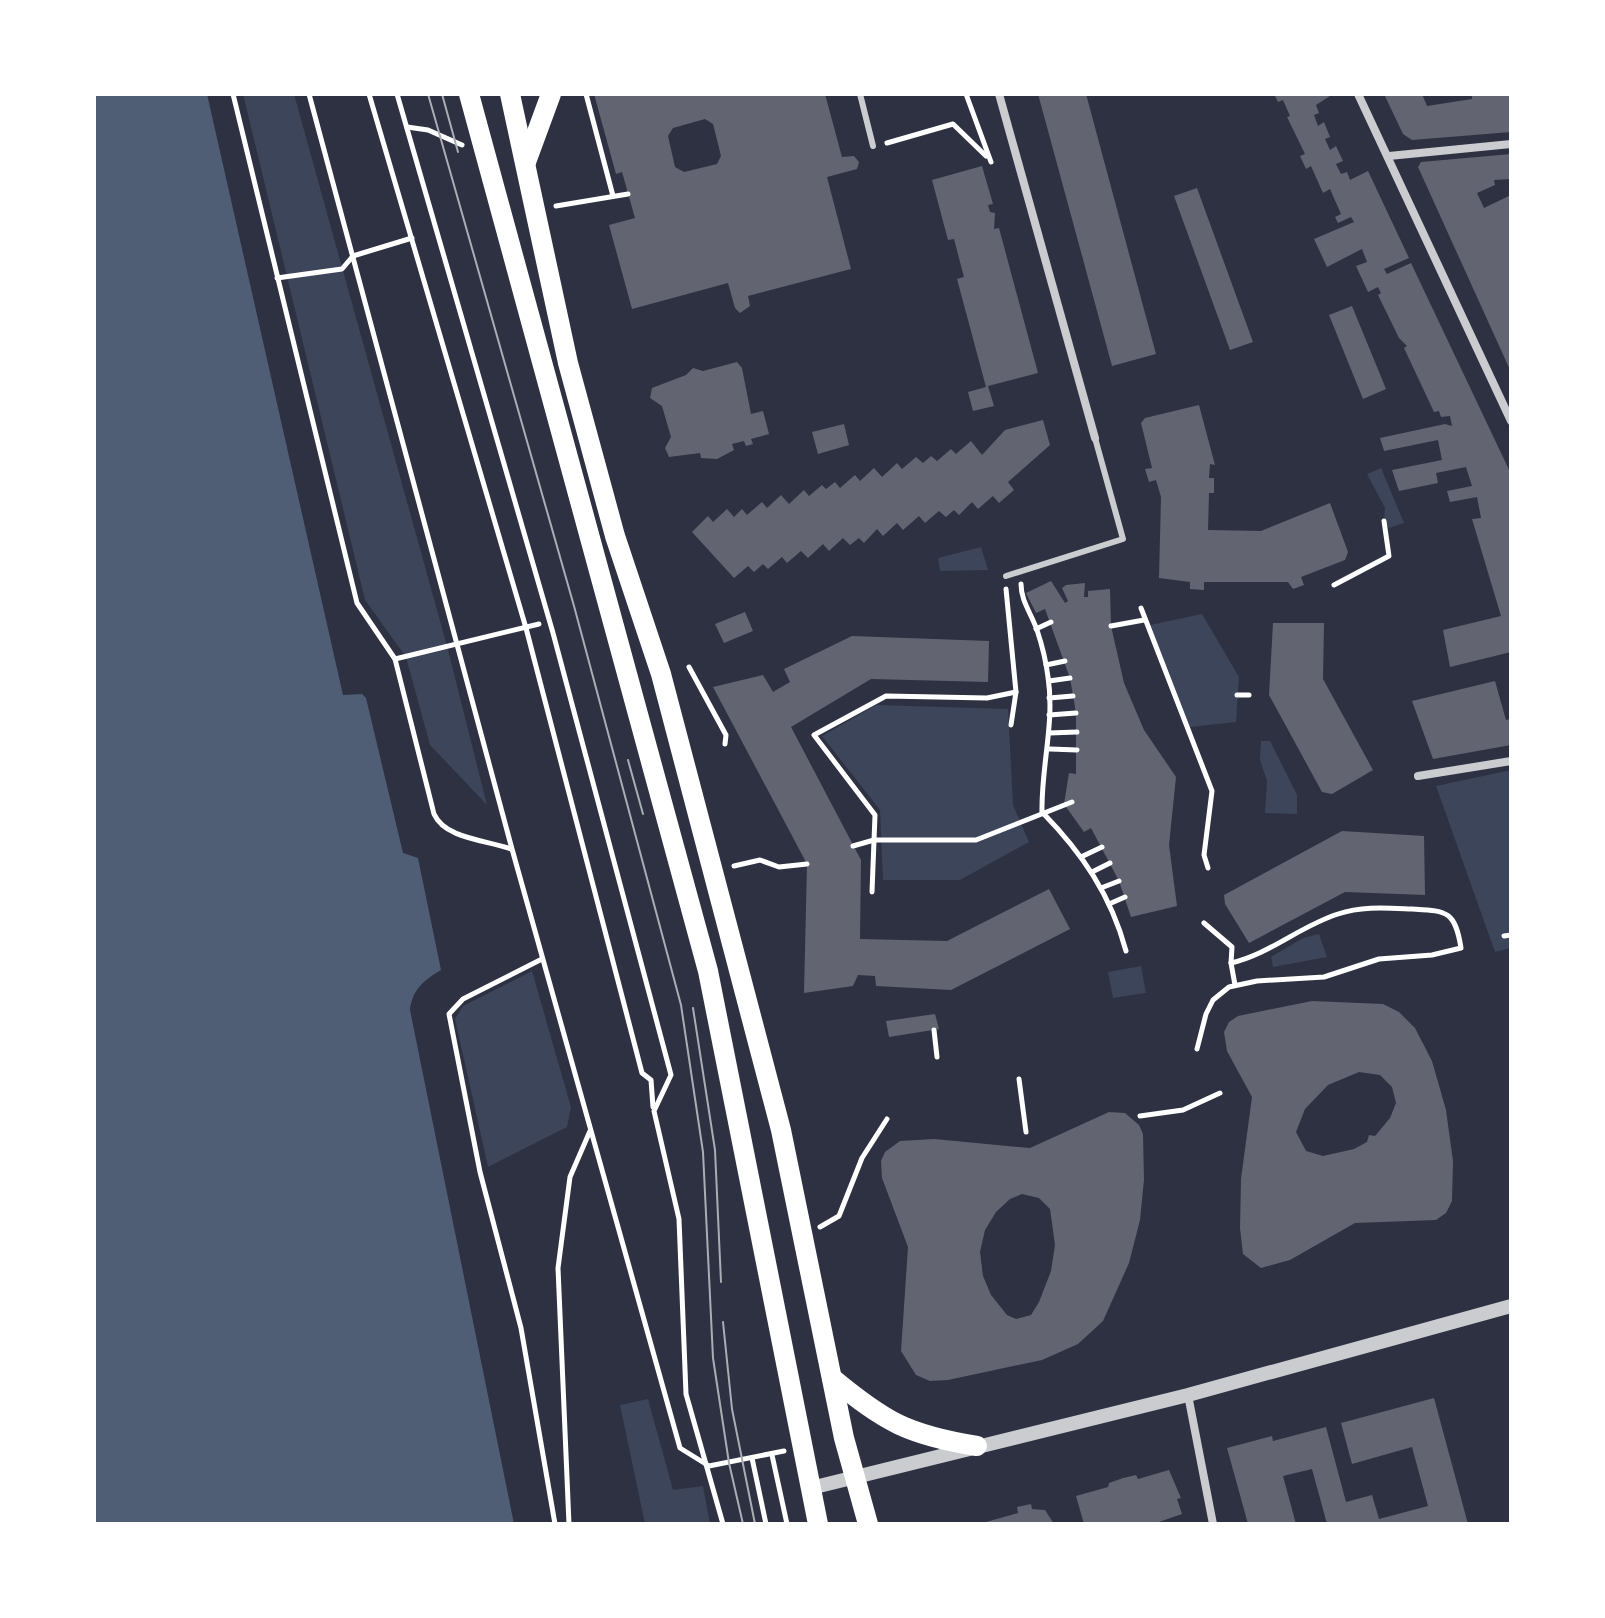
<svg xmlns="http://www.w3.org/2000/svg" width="1605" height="1618" viewBox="0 0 1605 1618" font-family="'Titillium Web',sans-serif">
<rect width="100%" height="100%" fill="#2d3142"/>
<g fill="#3c4559">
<path d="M243,94h51l153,552 40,159 -57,-60 -24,-88 -41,-57z"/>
<path d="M1381,468l23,55 -15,5 -5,-7 1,-13 -18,-34z"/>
<path d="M981,547l7,23 -48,1 -2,-13z"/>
<path d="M1202,614l37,63 -3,45 -46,5 -40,-102z"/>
<path d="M876,705l132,4 5,96 16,37 -69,38h-77l-3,-70 -58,-74z"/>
<path d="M1261,741h9l27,54v19l-32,-1 2,-32 -7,-21z"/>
<path d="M1511,770v178l-16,4 -59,-166z"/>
<path d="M1319,934l8,23 -54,10 -2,-10 32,-19z"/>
<path d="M1141,966l5,27 -33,5 -5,-26z"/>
<path d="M532,971l39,136 -4,20 -79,40 -33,-148 8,-13z"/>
<path d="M648,1399l25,91 30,-4 7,38h-65l-25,-119z"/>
</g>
<path fill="#4f5d75" d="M94,94h113l136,601 19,-1 4,4 37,155 15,5 23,112c-17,10 -29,20 -31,40l104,514h-420z"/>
<g fill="#626471" fill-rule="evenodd">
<path d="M594,94h231l17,63 12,-1 5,6 -2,7 -30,8 24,92 -103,27 2,10 -10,7 -5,-5 -7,-25 -96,26 -23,-84 26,-7 -13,-46 -6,2zM705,119l8,5 8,32 -4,8 -33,8 -9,-5 -7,-31 5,-8z"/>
<path d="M1038,94h48l70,260 -44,12z"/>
<path d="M1274,94h59l-17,11 3,8 -5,2 4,11 6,-4 6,15 -5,2 5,11 6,-4 7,15 -7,3 5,10 6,-2 3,8 18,-9 41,87 -25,11 3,5 24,-11 100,211v178l-61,15 -7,-37 58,-14 -29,-97 9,-1 -4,-21 -27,5 -3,-11 25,-5 -6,-19 -30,6 2,10 -39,8 -7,-21 50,-10 -4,-20 -54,11 -4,-13 65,-14 7,2 -2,-10 -9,1 -2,-6 -5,1 -30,-64 3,-2 -8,-8 -21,-43 3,-2 -3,-6 -10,5 -12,-26 11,-4 -5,-13 -35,18 -13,-28 40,-17 -3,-5 -13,6 -3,-6 6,-3 -11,-25 -7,4 -12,-27 -5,3 -6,-13 5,-2 -18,-37 3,-1 -7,-16 -5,2z"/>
<path d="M1384,94h38l5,12 45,-7v-5l39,2v36l-99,8 -9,-6z"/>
<path d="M1511,154v25l-17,1 1,5 -18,8 7,15 27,-13v177l-93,-205 3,-5z"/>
<path d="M982,166l11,38 -5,1 2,7 5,1 -1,16 5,-1 39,145 -50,13 6,20 -21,5 -5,-19 18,-5 -29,-108 7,-2 -10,-38 -6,1 -16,-60z"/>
<path d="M1197,188l56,154 -23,8 -56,-154z"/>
<path d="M1352,306l34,83 -23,10 -34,-84z"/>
<path d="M737,362l5,6 9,46 12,-3 6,23 -18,5 2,5 -7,2 -2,-5 -12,3 2,6 -17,9 -16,-1 -1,-5 -31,4 -4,-9 6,-11 -9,-31 -12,-8 2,-10 34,-13 7,-7 10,3z"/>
<path d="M1199,405l16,60 -5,-1 -1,14h5v15h-5l-1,37 53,1 69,-28 18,49 -3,8 -44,17 3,8 -11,4 -5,-7h-84v8l-14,-1v-7l-31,-4 2,-81 -5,-17 -7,2 -4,-13 7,-1 -11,-45 4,-5z"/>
<path d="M1043,420l7,25 -42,37 6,8 -15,13 -6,-7 -15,13 -6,-7 -13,13 -5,-5 -8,7 -7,-6 -14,12 -6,-7 -16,14 -6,-7 -14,13 -6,-7 -13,14 -5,-5 -9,7 -7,-7 -14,13 -6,-7 -15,14 -7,-7 -14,12 -5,-6 -14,12 -5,-5 -9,8 -6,-6 -14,12 -42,-46 16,-16 5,6 14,-13 7,8 8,-8 5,6 15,-13 5,6 14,-13 8,9 15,-14 5,6 13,-11 4,4 9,-7 5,6 15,-13 5,6 14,-13 8,9 15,-14 5,6 14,-12 7,6 8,-7 6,5 14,-12 5,5 15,-13 11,14 23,-25z"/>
<path d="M844,424l5,21 -31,9 -6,-22z"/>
<path d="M1051,581l14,22 3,-2 -6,-13 4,-3 19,-2 -1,14h4v-6l22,-2 1,37 13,57 20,47 32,47 -7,68 8,61 -46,11 -12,-36 -28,-53 -7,4 -20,-28 5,-31 7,1v-61l-6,-35 -25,-69 -9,4 -10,-20z"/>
<path d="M745,612l8,19 -29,12 -9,-19z"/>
<path d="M1273,623h51l-1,56 50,91 -41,24 -10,-2 -53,-97z"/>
<path d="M852,636l137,5 -1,41 -117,-3 -80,48 70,133 -1,79 87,2 102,-52 21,40 -119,61 -75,-4 -1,-10 -17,-1 -5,11 -49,7 3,-129 -94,-177 50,-12 10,17 17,-10 -6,-13z"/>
<path d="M1495,681l11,39 5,-1v26l-78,14 -21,-58z"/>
<path d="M1342,831l82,5 1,59 -80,-3 -96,51 -24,-39 -1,-9z"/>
<path d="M1312,1001l71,3 16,8 16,16 17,33 14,49 7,51 -1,40 -6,12 -10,7 -81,3 -65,37 -29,8 -18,-14 -3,-26 1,-49 11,-82 -25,-46 -3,-19 5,-10 9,-6zM1359,1072l21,3 12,12 4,16 -6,15 -15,18 -6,-1 -2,7 -13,7 -31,7 -17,-5 -10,-19 9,-23 23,-24z"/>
<path d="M935,1014l4,15 -50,8 -3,-16z"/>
<path d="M1109,1112l16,1 14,12 4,9 1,46 -4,40 -11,43 -26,58 -25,23 -36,16 -94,20 -18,1 -14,-6 -15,-24 7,-104 -26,-69 -1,-17 4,-9 15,-11 34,-2 96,9zM1022,1194l17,4 11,11 5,36 -4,26 -12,31 -8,13 -15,4 -9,-4 -16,-20 -8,-19 -3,-24 5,-22 11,-18 14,-13z"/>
<path d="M1434,1398l34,126h-141l-15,-55 -29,7 13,48h-48l-21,-76 45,-12 1,5 53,-14 20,75 26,-7 7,24 49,-13 -16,-59 -60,17 -11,-41z"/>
<path d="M1169,1470l12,28 -4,1 5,15 -29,10h-69l-8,-28 32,-9 1,-4 14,-5 13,-3 2,4z"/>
<path d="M1031,1504l1,5 13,1 9,14h-75l39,-11 -1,-6z"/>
</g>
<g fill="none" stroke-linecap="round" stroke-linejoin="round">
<g stroke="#fff" stroke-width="5">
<path d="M233,94l124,509 38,56 39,155c11,25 53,26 77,35"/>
<path d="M309,94l203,755 168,599 29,18 75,-15"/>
<path d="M369,94l157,534 116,445 9,7 2,27"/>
<path d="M397,94l156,539 118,442 -17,36 25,108 7,175 37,130"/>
<path d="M586,94l27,102"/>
<path d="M966,94l25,68"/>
<path d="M407,127l21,3 34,15"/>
<path d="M887,143l66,-19 33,32"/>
<path d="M556,206l72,-12"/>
<path d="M277,278l65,-9 11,-13 59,-18"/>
<path d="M1021,584c0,17 10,29 16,46 5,15 9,31 11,47 7,46 -7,90 -6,135 40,41 69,83 84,139"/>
<path d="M1334,585l55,-29 -5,-35"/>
<path d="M1006,589l10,103 -5,33"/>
<path d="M1141,608l71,183 -8,64 4,13"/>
<path d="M1111,626l33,-6"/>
<path d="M1036,629l15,-7"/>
<path d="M395,659l144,-35"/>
<path d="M1046,665l19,-4"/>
<path d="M689,667l37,68 -1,9"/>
<path d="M1049,681l21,-3"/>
<path d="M1237,695h12"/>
<path d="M1049,698l24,-2"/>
<path d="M1049,715l27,-2"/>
<path d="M1049,733l28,-1"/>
<path d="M1050,749l27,1"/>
<path d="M853,846l21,-6h102l96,-38"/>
<path d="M1083,856l19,-9"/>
<path d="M734,866l26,-6 19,7 28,-3"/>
<path d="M1092,872l18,-9"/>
<path d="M1101,888l18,-7"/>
<path d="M872,892l3,-77 -61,-80 72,-39 101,2 29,-6"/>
<path d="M1109,904l16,-7"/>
<path d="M1504,936l7,-1"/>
<path d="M542,959l-79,40 -14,15 31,158 41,156 34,196"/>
<path d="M1231,963l4,22"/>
<path d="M934,1030l3,27"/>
<path d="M1197,1049l9,-35 7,-14 16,-13 28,-6 67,-4 55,-18 53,-4 29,-7c-6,-38 -15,-37 -49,-39 -26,-1 -50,-3 -74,5 -38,12 -68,40 -107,49l1,-16 -28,-24"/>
<path d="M1019,1079l7,53"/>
<path d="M1140,1116l43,-6 37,-17"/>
<path d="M820,1227l19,-11 23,-58 25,-39"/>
<path d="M772,1455l15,69"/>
<path d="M752,1458l14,66"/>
<path d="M569,1524l-11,-256 12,-91 20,-46"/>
</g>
<g stroke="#caccd0" stroke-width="6">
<path d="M860,94l13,52"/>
<path d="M1006,576l117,-37 -28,-101"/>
</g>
<g stroke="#caccd0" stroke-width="8">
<path d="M999,94l96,344"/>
<path d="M1358,94l153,327"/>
<path d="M1389,156l122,-12"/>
<path d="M1418,776l93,-15"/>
<path d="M1188,1395l25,129"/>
</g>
<path stroke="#caccd0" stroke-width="14" d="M811,1488l377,-93 323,-89"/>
<g stroke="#fff" stroke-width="20">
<path d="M469,94l239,877 110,553"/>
<path d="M510,94l58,269 47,173 46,138 120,456 63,308 24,86"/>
<path d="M526,162l25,-68"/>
<path d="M832,1378c53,44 76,57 145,68"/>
</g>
<g stroke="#abadb3" stroke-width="2">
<path d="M428,94l146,512 107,399 22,147 10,206 16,105 14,61"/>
<path d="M442,94l16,58"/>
<path d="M628,760l15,54"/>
<path d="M693,1008l22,142 6,132"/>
<path d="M723,1322l9,87 23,115"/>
</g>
</g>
<rect width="1605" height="1618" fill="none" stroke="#ffffff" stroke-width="192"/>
</svg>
